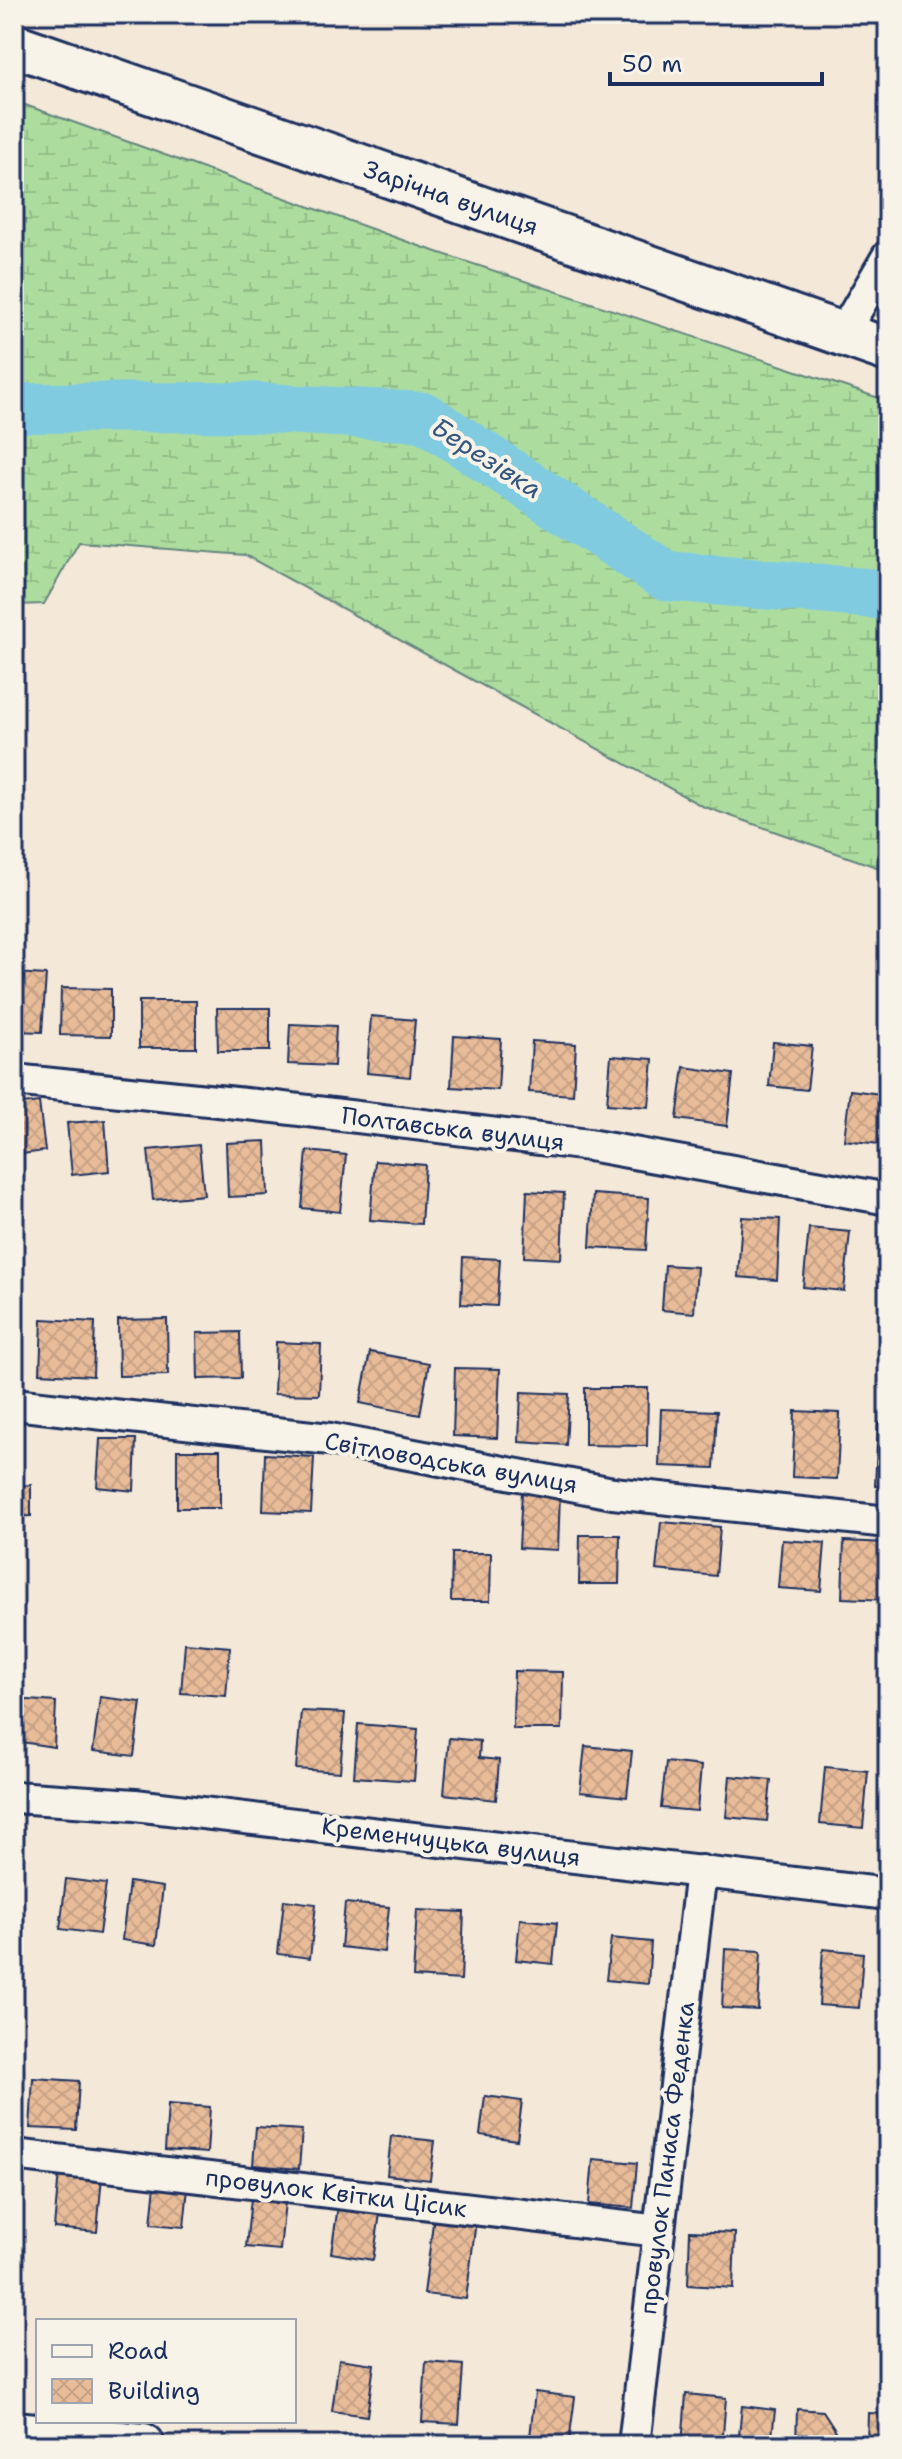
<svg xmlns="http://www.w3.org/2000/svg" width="902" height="2459" viewBox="0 0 902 2459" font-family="'Shantell Sans',sans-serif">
<defs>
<pattern id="wetland-marsh" width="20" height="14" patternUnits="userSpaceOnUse" patternTransform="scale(2)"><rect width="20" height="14" fill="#addd9e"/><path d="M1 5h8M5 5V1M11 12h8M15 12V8" fill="none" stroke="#94be8a"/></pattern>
<pattern id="building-cross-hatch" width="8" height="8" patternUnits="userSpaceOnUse" patternTransform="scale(2)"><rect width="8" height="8" fill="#e9bc99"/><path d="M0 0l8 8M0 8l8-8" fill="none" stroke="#c7a286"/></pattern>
</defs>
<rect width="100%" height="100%" fill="#f4e8d8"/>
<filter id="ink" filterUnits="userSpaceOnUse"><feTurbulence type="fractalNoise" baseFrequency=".0125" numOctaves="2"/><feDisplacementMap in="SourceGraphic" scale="16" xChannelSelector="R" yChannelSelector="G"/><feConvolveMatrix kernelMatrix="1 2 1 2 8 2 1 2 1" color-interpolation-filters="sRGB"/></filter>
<g filter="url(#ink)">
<path fill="url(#wetland-marsh)" stroke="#64867e" stroke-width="2" d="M14,101l408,146 466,154v470l-186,-65 -457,-251 -166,-13 -35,62 -30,1z"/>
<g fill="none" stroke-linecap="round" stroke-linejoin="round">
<path stroke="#81cbe1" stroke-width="50" d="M14,408l235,-1 175,10 242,159 222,19"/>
</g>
<g fill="url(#building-cross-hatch)" stroke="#1b2f5e" stroke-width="2">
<path d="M14,973l32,2 -4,57 -28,-1z"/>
<path d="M61,988l50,1v47l-51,-1z"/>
<rect x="139" y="1001" width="57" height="47"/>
<path d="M217,1008h53v43h-52z"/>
<path d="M371,1016l44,4 -5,57 -43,-4z"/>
<path d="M290,1024l46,2 -2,40 -46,-2z"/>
<path d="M454,1036l47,3 -3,51 -47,-3z"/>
<path d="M532,1041l44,3 -3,51 -44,-3z"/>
<path d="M773,1042l39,4 -5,44 -38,-4z"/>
<path d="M611,1056l42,3 -4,48 -42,-3z"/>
<path d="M684,1067l49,7 -6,52 -50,-7z"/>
<path d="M850,1090l38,5v50l-44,-5z"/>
<path d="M39,1102l6,49 -31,4v-50z"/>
<path d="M105,1120l4,51 -37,4 -5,-52z"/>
<path d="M266,1141l2,54 -40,2 -2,-54z"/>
<path d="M199,1145l5,50 -51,5 -5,-50z"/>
<path d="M307,1151l39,4 -6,57 -38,-4z"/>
<path d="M375,1161l50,4 -4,59 -51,-4z"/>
<path d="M527,1191l37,2 -3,66 -37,-2z"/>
<path d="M593,1194l56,4 -3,52 -56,-3z"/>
<path d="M742,1217l38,2 -3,61 -39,-3z"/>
<path d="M809,1228l41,4 -6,59 -41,-4z"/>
<path d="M463,1257l37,2 -3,47 -36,-2z"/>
<path d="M665,1265l32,2 -3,46 -32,-3z"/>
<path d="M42,1319l53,3 -2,54 -53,-3z"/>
<path d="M167,1319l1,56 -49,1 -1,-56z"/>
<path d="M240,1332l1,46 -43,1 -1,-46z"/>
<path d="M276,1342l45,2 -2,51 -45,-1z"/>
<path d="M370,1352l59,11 -9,52 -60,-12z"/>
<path d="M455,1368l45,1 -3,69 -44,-2z"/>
<path d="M585,1388h63l-1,58 -62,-1z"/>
<path d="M521,1392l48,2 -3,51 -47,-3z"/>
<path d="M661,1409l56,2 -3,57 -55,-2z"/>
<path d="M795,1411l45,2 -3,66 -45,-2z"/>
<path d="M878,1423l10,1v63l-13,-1z"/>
<path d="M100,1439h36l-2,52 -37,-4z"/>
<rect x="177" y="1450" width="43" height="58"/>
<path d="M265,1454l49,3 -3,56 -48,-2z"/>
<path d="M31,1485v31l-17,1v-31z"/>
<path d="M522,1491l38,2 -2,57 -39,-2z"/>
<path d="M661,1522l59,5 -4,49 -60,-6z"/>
<path d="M580,1535h40l-1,49h-40z"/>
<path d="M782,1540l43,3 -4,48 -43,-3z"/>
<path d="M844,1541l44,2v57l-46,-2z"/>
<path d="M452,1553h39l-1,48h-39z"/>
<path d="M185,1643l45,4 -4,49 -45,-3z"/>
<path d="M514,1671l49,1 -1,57h-49z"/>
<path d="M100,1697l41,5 -7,54 -41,-5z"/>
<path d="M14,1699l42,3 -2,45 -40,-6z"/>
<path d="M301,1711l44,2 -5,59 -44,-3z"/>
<path d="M358,1724l60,5 -4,52 -60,-4z"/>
<path d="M449,1738l31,3 -1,17 20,2 -3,40 -52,-6z"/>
<path d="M585,1746l47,5 -5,46 -47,-5z"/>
<path d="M666,1762l35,4 -4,45 -36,-3z"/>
<path d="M825,1767l43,4 -5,57 -43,-4z"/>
<path d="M730,1776l41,4 -4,41 -41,-4z"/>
<path d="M14,1870h5l-2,61h-3z"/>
<path d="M66,1879l40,5 -7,50 -39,-5z"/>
<path d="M129,1882l34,5 -7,58 -34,-5z"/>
<path d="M284,1900l32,4 -6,54 -32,-4z"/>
<path d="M345,1903l44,4 -5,45 -43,-5z"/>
<path d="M417,1910l47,2 -3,68 -48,-3z"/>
<path d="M520,1919l37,4 -4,41 -37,-4z"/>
<path d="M611,1938l40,4 -3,42 -42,-4z"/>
<path d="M725,1949l36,2 -3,59 -36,-2z"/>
<path d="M823,1949l40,4 -4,55 -40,-3z"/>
<path d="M33,2078l46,3 -3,49 -46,-2z"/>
<path d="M485,2096l37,5 -5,39 -37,-5z"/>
<path d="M168,2104l42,3 -3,46 -42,-3z"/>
<path d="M256,2127l46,3 -3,39 -46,-4z"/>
<path d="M391,2136l44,5 -5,39 -43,-5z"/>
<path d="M593,2159l44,4 -4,45 -44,-4z"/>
<path d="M59,2172l43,4 -5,56 -43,-4z"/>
<path d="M155,2185l33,3 -4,39 -33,-3z"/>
<path d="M251,2198l34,4 -5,48 -34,-3z"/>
<path d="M339,2200l42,7 -8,53 -42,-7z"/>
<path d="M434,2215l42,6 -10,78 -42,-5z"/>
<path d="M690,2231l45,2 -2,55 -45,-3z"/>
<path d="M339,2359l35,5 -7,52 -35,-5z"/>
<path d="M426,2362l37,3 -4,59 -37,-2z"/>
<path d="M535,2392l40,5 -6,45 -39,-5z"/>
<path d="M686,2394l40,4 -4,47h-40z"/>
<path d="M742,2406l33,4 -4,35h-33z"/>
<path d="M797,2409l26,2 13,20 -1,14h-39z"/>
<path d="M868,2413l20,1v31h-21z"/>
</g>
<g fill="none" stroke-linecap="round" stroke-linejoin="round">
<g stroke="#1b2f5e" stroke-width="36">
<g id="street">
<path d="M842,335l46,-79"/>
<path d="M14,1080l261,27 314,38 299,54"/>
<path d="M14,1404l316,35 283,54 275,29"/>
<path d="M14,1797l121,8 753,89"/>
<path d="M14,2155l645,76"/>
<path d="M634,2445l67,-574"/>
</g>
</g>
<g stroke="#1b2f5e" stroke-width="48">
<g id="secondary">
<path d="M14,45l874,305"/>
<path d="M14,2433l129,12"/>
</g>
</g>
<use href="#street" stroke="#f7f3e8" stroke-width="30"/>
<use href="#secondary" stroke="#f7f3e8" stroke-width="42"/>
</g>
</g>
<g text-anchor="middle" stroke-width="8" stroke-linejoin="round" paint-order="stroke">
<g font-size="24" fill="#1b2f5e" stroke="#f7f3e8">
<text transform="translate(451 198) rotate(19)" y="8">Зарічна вулиця</text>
<text transform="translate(453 1129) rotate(7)" y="8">Полтавська вулиця</text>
<text transform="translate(451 1463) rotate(10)" y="8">Світловодська вулиця</text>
<text transform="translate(451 1842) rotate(7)" y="8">Кременчуцька вулиця</text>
<text transform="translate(667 2158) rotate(-83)" y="8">провулок Панаса Феденка</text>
<text transform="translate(336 2193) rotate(7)" y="8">провулок Квітки Цісик</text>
</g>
<g font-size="26" font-style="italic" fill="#34567f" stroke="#f7f3e8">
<text transform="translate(487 458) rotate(33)" y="9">Березівка</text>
</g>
</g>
<rect width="902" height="2459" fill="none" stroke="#f7f3e8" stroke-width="48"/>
<rect x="24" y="24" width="854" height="2411" fill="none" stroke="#1b2f5e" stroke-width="3" filter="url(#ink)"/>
<rect x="36" y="2319" width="260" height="104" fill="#f7f3e8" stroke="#9fa5b1" stroke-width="2"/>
<rect x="52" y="2345" width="40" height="12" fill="#f7f3e8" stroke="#9fa5b1" stroke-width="2"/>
<text x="108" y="2359" font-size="24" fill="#1b2f5e">Road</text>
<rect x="52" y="2379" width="40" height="24" fill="url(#building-cross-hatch)" stroke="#9fa5b1" stroke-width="2"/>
<text x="108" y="2399" font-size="24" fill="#1b2f5e">Building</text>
<path d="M610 72v12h212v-12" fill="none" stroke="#1b2f5e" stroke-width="4"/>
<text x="622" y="72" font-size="24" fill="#1b2f5e" stroke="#f7f3e8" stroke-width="6" paint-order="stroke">50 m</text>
</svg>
